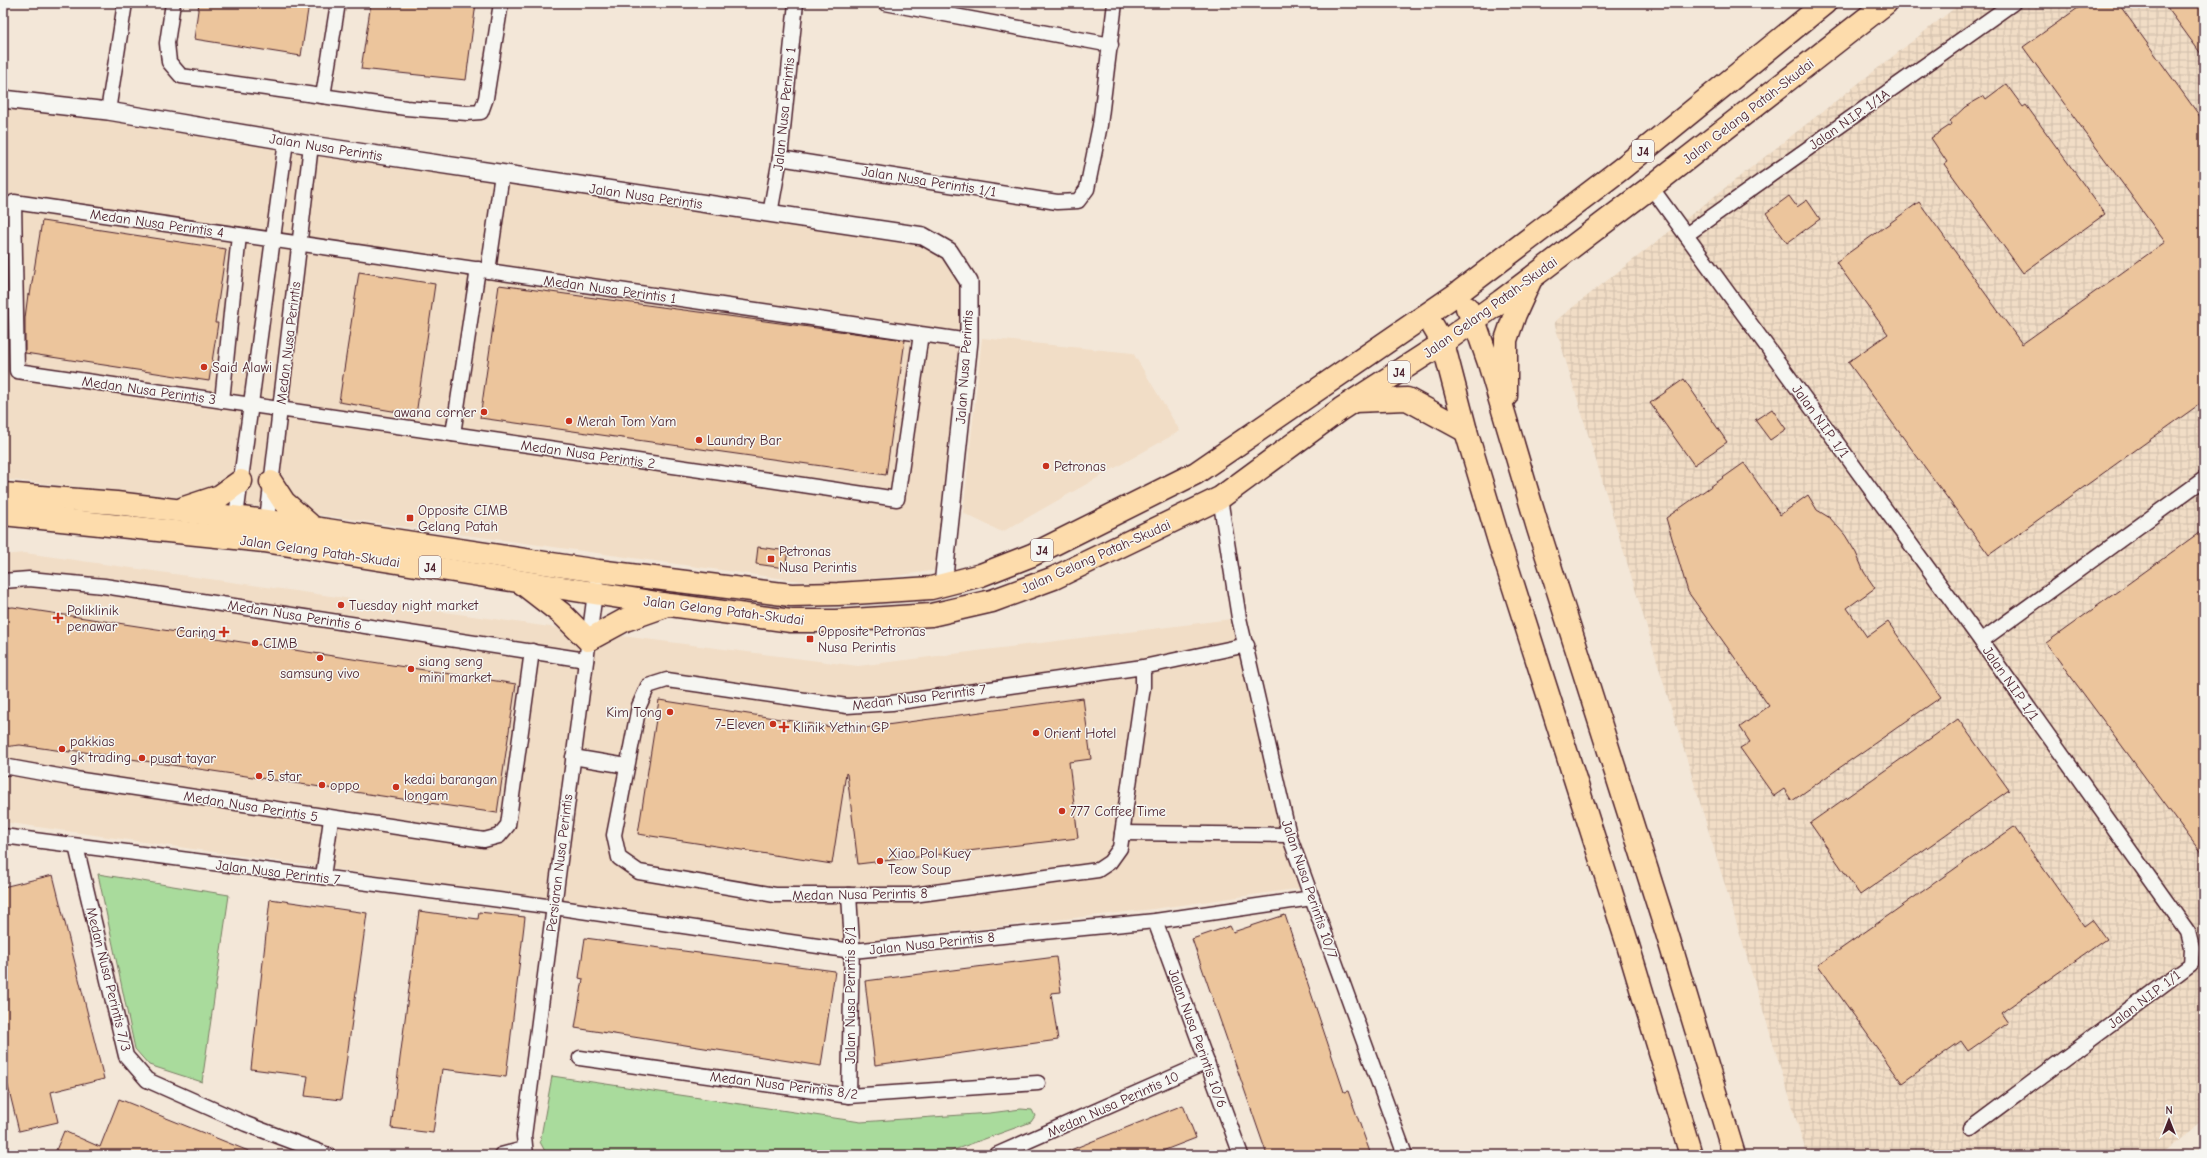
<svg xmlns="http://www.w3.org/2000/svg" width="2207" height="1158" viewBox="0 0 2207 1158" font-family="'Comic Neue',sans-serif">
<defs>
<pattern id="industrial-grid" width="8" height="8" patternUnits="userSpaceOnUse"><rect width="8" height="8" fill="#f1ddc6"/><path d="M0 4h8M4 0v8" fill="none" stroke="#d0bdaa"/></pattern>
</defs>
<rect width="100%" height="100%" fill="#f3e7d8"/>
<filter id="ink" filterUnits="userSpaceOnUse"><feTurbulence type="fractalNoise" baseFrequency=".025" numOctaves="2"/><feDisplacementMap in="SourceGraphic" scale="8" xChannelSelector="R" yChannelSelector="G"/><feConvolveMatrix kernelMatrix="1 2 1 2 8 2 1 2 1" color-interpolation-filters="sRGB"/></filter>
<g filter="url(#ink)">
<g fill="#f1ddc6">
<path d="M3,102l265,46 367,51 314,52 20,31 -24,287 -115,16 -561,-77 -266,-29z"/>
<path d="M982,338l151,15 47,78 -178,101 -39,-19z"/>
<path d="M25,553l518,73 315,40 381,-48 70,269 -156,22 -301,34 -849,-121v-267z"/>
</g>
<path fill="url(#industrial-grid)" d="M1961,3h243v1117l-45,35h-352l-253,-833z"/>
<g fill="#a9db9c" stroke="#7a7d64">
<path d="M98,874l131,21 -27,187 -53,-17 -14,-16z"/>
<path d="M552,1076l309,46 129,-9 31,-4 11,1 3,6 -4,6 -16,6 -75,27h-393l-7,-13z"/>
</g>
<g fill="#ecc59c" stroke="#4a1f2b">
<path d="M199,3h110l-8,53 -107,-17z"/>
<path d="M371,3h105l-10,77 -105,-11z"/>
<path d="M2085,3h33l86,119v279l-215,154 -141,-193 40,-28 -52,-72 83,-60 103,142 143,-102 -142,-195z"/>
<path d="M2164,3h40v55z"/>
<path d="M2006,84l17,23 3,-2 79,109 -82,59 -79,-109 3,-2 -16,-24 21,-14 -2,-3 15,-14 19,-11 2,3z"/>
<path d="M1789,196l8,11 10,-7 13,19 -33,24 -21,-30z"/>
<path d="M42,221l184,28 -11,74h3l-9,58 -184,-28v-35l3,-24 2,1z"/>
<path d="M359,272l76,12 -19,131 -77,-13z"/>
<path d="M499,285l406,55 -19,135 -406,-57z"/>
<path d="M1684,379l43,63 -33,23 -44,-62z"/>
<path d="M1772,409l14,20 -16,11 -15,-20z"/>
<path d="M1744,463l36,52 28,-20 9,15 13,8 15,17 11,18 8,19 11,16 -28,20 20,29 21,-15 53,75 -149,104 -8,-12 -10,7 -34,-48 10,-6 -10,-15 29,-21 -81,-114 -22,-74z"/>
<path d="M2204,529v328l-158,-214z"/>
<path d="M758,547l30,4 -3,17 -29,-4z"/>
<path d="M13,607l503,77 -19,129 -427,-63v2l-50,-7 -17,2v-139z"/>
<path d="M1083,698l8,61 -22,3 9,76 -220,26 -11,-90 -1,-1 -14,91 -194,-30 21,-134 191,30z"/>
<path d="M1958,719l51,71 -149,105 -50,-72z"/>
<path d="M2014,827l70,99 8,-6 14,19 -105,74 7,10 -40,28 -7,-10 -59,42 -84,-118z"/>
<path d="M53,875l51,204 -53,13 7,30 -39,9 -16,-65v-179z"/>
<path d="M270,899l97,14 -26,187 -36,-4 3,-20 -57,-7z"/>
<path d="M419,911l59,8 1,-7 46,5 -19,160 -64,-8 -9,64 -42,-5z"/>
<path d="M1285,915l59,177 4,-1 23,64h-104l-75,-216 38,-13 3,6z"/>
<path d="M585,938l250,33 -14,95 -246,-38 8,-49 -4,-1z"/>
<path d="M1056,957l5,35 -10,1 7,47 -183,25 -10,-84z"/>
<path d="M119,1099l137,55v1h-202l10,-24 36,16z"/>
<path d="M1183,1105l13,33 -44,17h-94z"/>
</g>
<g fill="none" stroke-linecap="round" stroke-linejoin="round">
<g stroke="#4a1f2b" stroke-width="17">
<g id="minor">
<path d="M173,3l-6,40 2,19 12,14 225,32 61,5 14,-1 5,-14 15,-95"/>
<path d="M885,3l226,42"/>
<path d="M323,96l15,-93"/>
<path d="M108,111l17,-108"/>
<path d="M780,158l277,44 21,-1 9,-12 13,-64 15,-122"/>
<path d="M1651,187l330,454 207,291 4,16 -1,16 -220,164"/>
<path d="M770,214l10,-56 16,-155"/>
<path d="M1686,235l327,-232"/>
<path d="M488,271l14,-97"/>
<path d="M921,334l-24,165 -114,-17 -766,-111 -3,-169 955,139"/>
<path d="M222,401l17,-166"/>
<path d="M453,434l25,-165"/>
<path d="M1220,498l19,120 50,217 116,320"/>
<path d="M235,524l51,-383"/>
<path d="M266,528l45,-383"/>
<path d="M3,581l26,-2 75,7 482,74"/>
<path d="M1981,641l223,-162"/>
<path d="M1143,667v20l-23,161 -10,14 -12,8 -185,25h-138l-136,-23 -20,-14 -5,-23 25,-129 9,-20 19,-6 180,26 45,-3 251,-36 104,-22"/>
<path d="M573,757l54,9"/>
<path d="M3,768l6,-1 66,12 409,61 15,-4 9,-11 24,-174"/>
<path d="M1122,833l167,2"/>
<path d="M3,836l551,71 298,44 303,-30 157,-23"/>
<path d="M76,846l50,210 21,24 99,44 82,31"/>
<path d="M323,877l8,-58"/>
<path d="M849,895l3,48 -3,153"/>
<path d="M1155,921l86,234"/>
<path d="M580,1058l269,38 189,-13"/>
<path d="M501,1155l23,-6"/>
<path d="M526,1155l-2,-19 72,-551"/>
<path d="M996,1155l211,-93"/>
</g>
</g>
<g stroke="#4a1f2b" stroke-width="20">
<path id="tertiary" d="M3,99l105,12 203,34 612,91 26,15 20,31v59l-26,244"/>
</g>
<g stroke="#4a1f2b" stroke-width="25">
<g id="primary">
<path d="M1467,308l7,12 15,43 49,165 128,402 68,225"/>
<path d="M1427,316l16,27 23,88 33,110 128,401 64,213"/>
<path d="M1506,396v-56l9,-26 15,-33"/>
<path d="M1354,401l53,-2 59,32"/>
<path d="M271,482l13,20 27,24"/>
<path d="M3,494l113,9 151,18 331,50 193,24 47,-1 93,-6 50,-13 51,-20 164,-82 262,-180 163,-124 204,-166"/>
<path d="M184,508l36,-12 21,-15"/>
<path d="M3,514l261,27 406,64 121,16h45l95,-6 61,-14 62,-23 166,-80 121,-89 102,-66 58,-42 150,-114 235,-184"/>
<path d="M522,583l40,31 26,26 37,-20 40,-14"/>
</g>
</g>
<use href="#minor" stroke="#f6f6f2" stroke-width="14"/>
<use href="#tertiary" stroke="#f6f6f2" stroke-width="17"/>
<use href="#primary" stroke="#fddcac" stroke-width="22"/>
</g>
</g>
<g fill="#c8321e" stroke="#f6f6f2" stroke-width="1.5">
<circle cx="204" cy="367" r="4"/>
<circle cx="484" cy="412" r="4"/>
<circle cx="569" cy="421" r="4"/>
<circle cx="699" cy="440" r="4"/>
<circle cx="1046" cy="466" r="4"/>
<rect x="406" y="514" width="8" height="8" rx="2"/>
<rect x="767" y="555" width="8" height="8" rx="2"/>
<circle cx="341" cy="605" r="4"/>
<path d="M56 612h4v4h4v4h-4v4h-4v-4h-4v-4h4z"/>
<path d="M222 626h4v4h4v4h-4v4h-4v-4h-4v-4h4z"/>
<rect x="806" y="635" width="8" height="8" rx="2"/>
<circle cx="255" cy="643" r="4"/>
<circle cx="320" cy="658" r="4"/>
<circle cx="411" cy="669" r="4"/>
<circle cx="670" cy="712" r="4"/>
<circle cx="773" cy="724" r="4"/>
<path d="M782 721h4v4h4v4h-4v4h-4v-4h-4v-4h4z"/>
<circle cx="1036" cy="733" r="4"/>
<circle cx="62" cy="749" r="4"/>
<circle cx="142" cy="758" r="4"/>
<circle cx="259" cy="776" r="4"/>
<circle cx="322" cy="785" r="4"/>
<circle cx="396" cy="787" r="4"/>
<circle cx="1062" cy="811" r="4"/>
<circle cx="880" cy="861" r="4"/>
</g>
<g text-anchor="middle" stroke-width="3" stroke-linejoin="round" paint-order="stroke">
<g fill="#f6f6f2" stroke="#7e6067" stroke-width="1">
<rect x="1632" y="140" width="22" height="22" rx="3"/>
<rect x="1388" y="361" width="22" height="22" rx="3"/>
<rect x="1031" y="539" width="22" height="22" rx="3"/>
<rect x="419" y="556" width="22" height="22" rx="3"/>
</g>
<g font-size="13" font-weight="bold" fill="#4a1f2b">
<text x="1643" y="156">J4</text>
<text x="1399" y="377">J4</text>
<text x="1042" y="555">J4</text>
<text x="430" y="572">J4</text>
</g>
<g font-size="14" fill="#4a1f2b" stroke="#f6f6f2">
<text transform="translate(784 109) rotate(-84)" y="5">Jalan Nusa Perintis 1</text>
<text transform="translate(1748 111) rotate(-38)" y="5">Jalan Gelang Patah-Skudai</text>
<text transform="translate(1849 119) rotate(-35)" y="5">Jalan N.I.P. 1/1A</text>
<text transform="translate(326 147) rotate(9)" y="5">Jalan Nusa Perintis</text>
<text transform="translate(929 181) rotate(9)" y="5">Jalan Nusa Perintis 1/1</text>
<text transform="translate(646 196) rotate(8)" y="5">Jalan Nusa Perintis</text>
<text transform="translate(157 223) rotate(8)" y="5">Medan Nusa Perintis 4</text>
<text transform="translate(610 289) rotate(8)" y="5">Medan Nusa Perintis 1</text>
<text transform="translate(1490 307) rotate(-36)" y="5">Jalan Gelang Patah-Skudai</text>
<text transform="translate(288 343) rotate(-83)" y="5">Medan Nusa Perintis</text>
<text transform="translate(964 367) rotate(-86)" y="5">Jalan Nusa Perintis</text>
<text transform="translate(149 390) rotate(8)" y="5">Medan Nusa Perintis 3</text>
<text transform="translate(1821 421) rotate(54)" y="5">Jalan N.I.P. 1/1</text>
<text transform="translate(588 454) rotate(8)" y="5">Medan Nusa Perintis 2</text>
<text transform="translate(320 551) rotate(8)" y="5">Jalan Gelang Patah-Skudai</text>
<text transform="translate(1096 556) rotate(-24)" y="5">Jalan Gelang Patah-Skudai</text>
<text transform="translate(724 610) rotate(7)" y="5">Jalan Gelang Patah-Skudai</text>
<text transform="translate(295 615) rotate(9)" y="5">Medan Nusa Perintis 6</text>
<text transform="translate(2011 683) rotate(55)" y="5">Jalan N.I.P. 1/1</text>
<text transform="translate(919 697) rotate(-7)" y="5">Medan Nusa Perintis 7</text>
<text transform="translate(251 806) rotate(9)" y="5">Medan Nusa Perintis 5</text>
<text transform="translate(559 863) rotate(-83)" y="5">Persiaran Nusa Perintis</text>
<text transform="translate(278 872) rotate(7)" y="5">Jalan Nusa Perintis 7</text>
<text transform="translate(1310 889) rotate(71)" y="5">Jalan Nusa Perintis 10/7</text>
<text transform="translate(860 894) rotate(-1)" y="5">Medan Nusa Perintis 8</text>
<text transform="translate(932 943) rotate(-6)" y="5">Jalan Nusa Perintis 8</text>
<text transform="translate(109 979) rotate(76)" y="5">Medan Nusa Perintis 7/3</text>
<text transform="translate(850 995) rotate(-90)" y="5">Jalan Nusa Perintis 8/1</text>
<text transform="translate(2144 999) rotate(-37)" y="5">Jalan N.I.P. 1/1</text>
<text transform="translate(1198 1038) rotate(70)" y="5">Jalan Nusa Perintis 10/6</text>
<text transform="translate(784 1085) rotate(7)" y="5">Medan Nusa Perintis 8/2</text>
<text transform="translate(1113 1104) rotate(-24)" y="5">Medan Nusa Perintis 10</text>
</g>
<g font-size="14" fill="#4a1f2b" stroke="#f6f6f2" text-anchor="start">
<text x="212" y="372">Said Alawi</text>
<text x="476" y="417" text-anchor="end">awana corner</text>
<text x="577" y="426">Merah Tom Yam</text>
<text x="707" y="445">Laundry Bar</text>
<text x="1054" y="471">Petronas</text>
<text x="418" y="515">Opposite CIMB<tspan x="418" dy="16">Gelang Patah</tspan></text>
<text x="779" y="556">Petronas<tspan x="779" dy="16">Nusa Perintis</tspan></text>
<text x="349" y="610">Tuesday night market</text>
<text x="67" y="615">Poliklinik<tspan x="67" dy="16">penawar</tspan></text>
<text x="818" y="636">Opposite Petronas<tspan x="818" dy="16">Nusa Perintis</tspan></text>
<text x="216" y="637" text-anchor="end">Caring</text>
<text x="263" y="648">CIMB</text>
<text x="419" y="666">siang seng<tspan x="419" dy="16">mini market</tspan></text>
<text x="320" y="678" text-anchor="middle">samsung vivo</text>
<text x="662" y="717" text-anchor="end">Kim Tong</text>
<text x="765" y="729" text-anchor="end">7-Eleven</text>
<text x="793" y="732">Klinik Yethin GP</text>
<text x="1044" y="738">Orient Hotel</text>
<text x="70" y="746">pakkias<tspan x="70" dy="16">gk trading</tspan></text>
<text x="150" y="763">pusat tayar</text>
<text x="267" y="781">5 star</text>
<text x="404" y="784">kedai barangan<tspan x="404" dy="16">longam</tspan></text>
<text x="330" y="790">oppo</text>
<text x="1070" y="816">777 Coffee Time</text>
<text x="888" y="858">Xiao Pol Kuey<tspan x="888" dy="16">Teow Soup</tspan></text>
</g>
</g>
<rect width="2207" height="1158" fill="none" stroke="#f6f6f2" stroke-width="16"/>
<rect x="8" y="8" width="2191" height="1142" fill="none" stroke="#4a1f2b" stroke-width="1.5" filter="url(#ink)"/>
<g transform="translate(2169 1120)" stroke="#f6f6f2" stroke-width="3" paint-order="stroke">
<path d="M0-3L7 15L0 10L-7 15Z" fill="#4a1f2b"/>
<text y="-6" font-size="11" font-weight="bold" text-anchor="middle" fill="#4a1f2b">N</text>
</g>
</svg>
